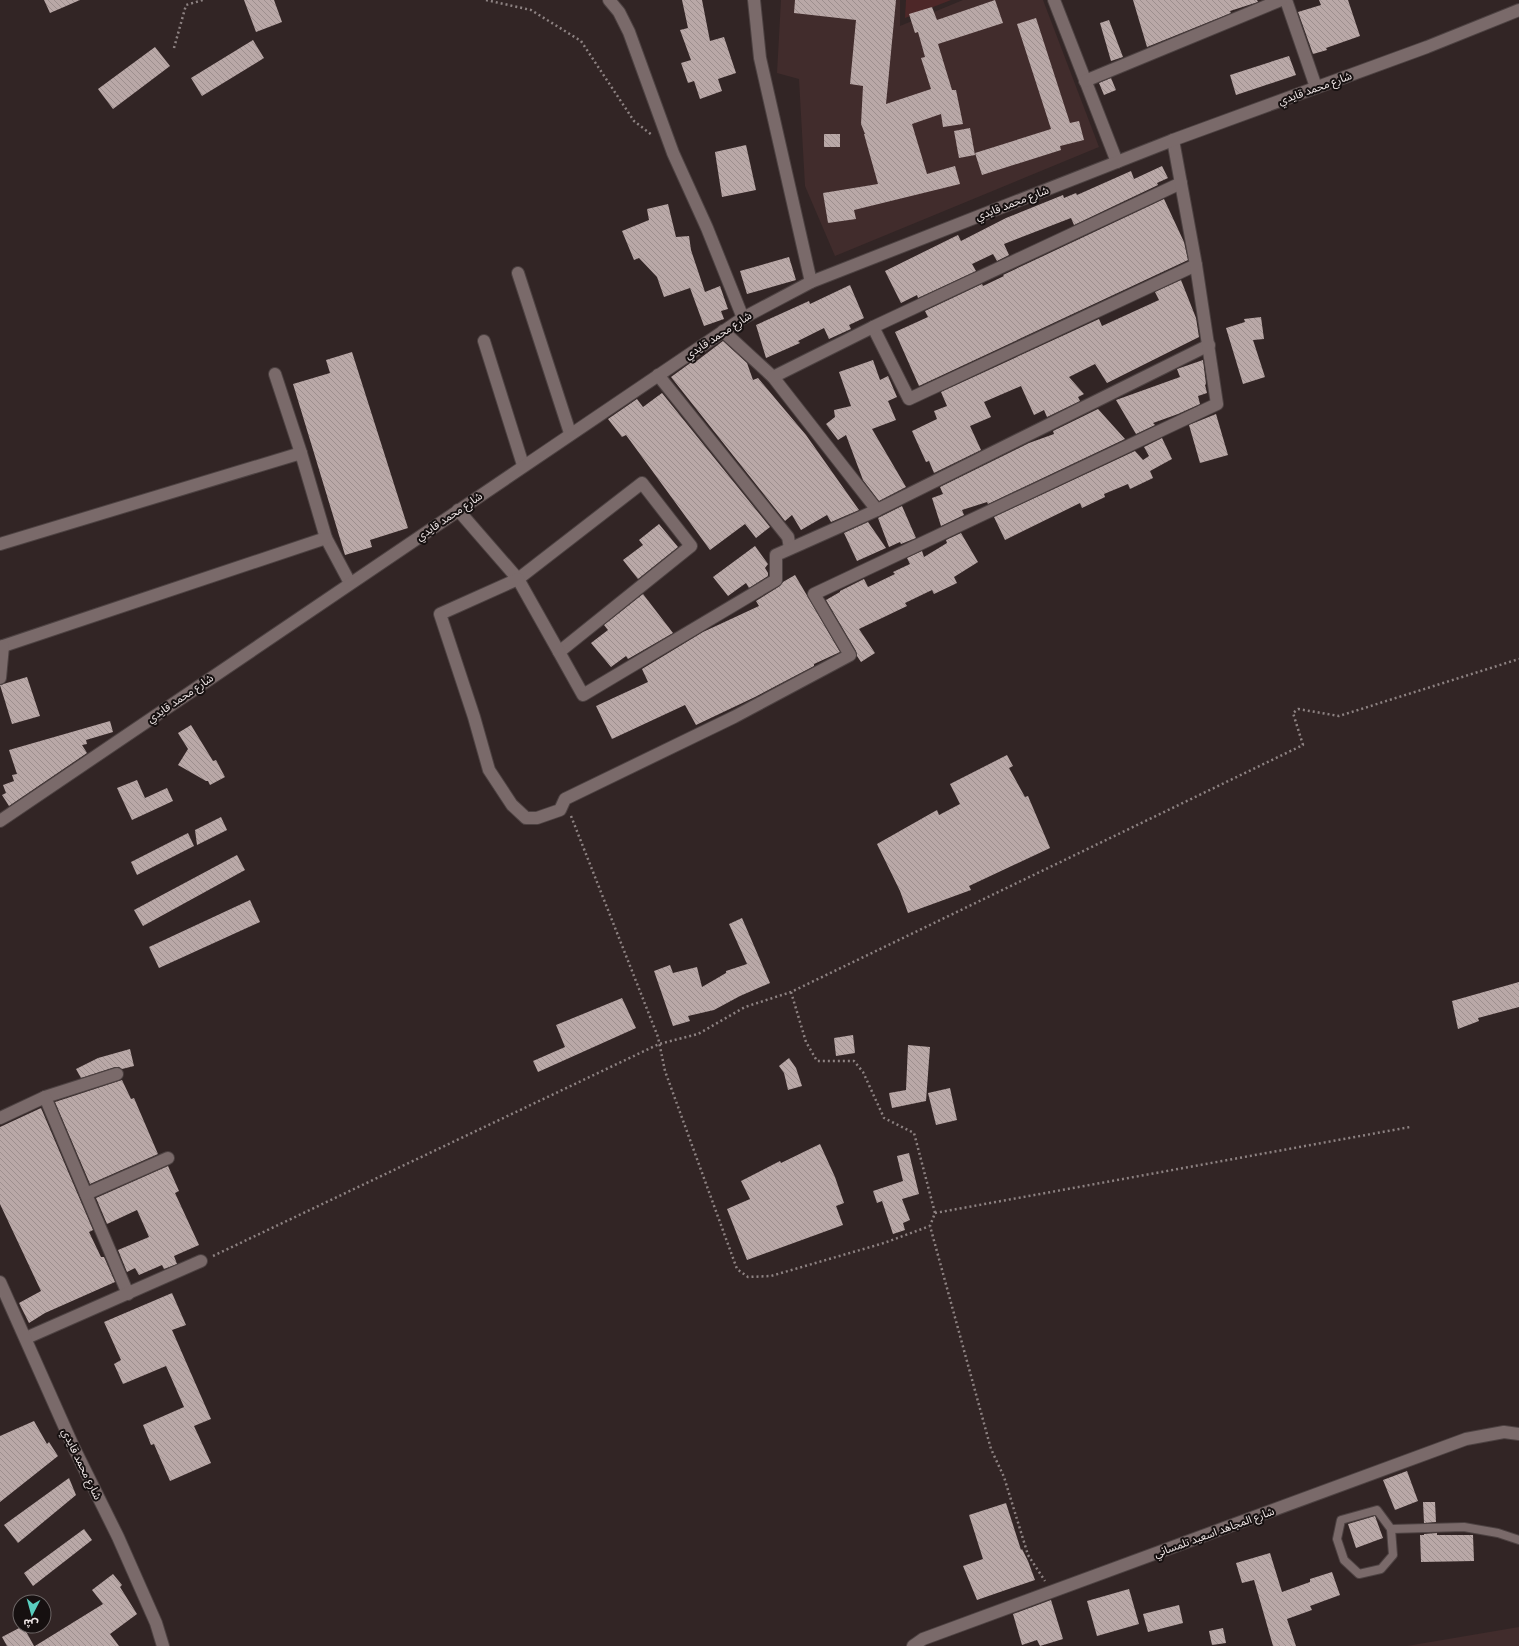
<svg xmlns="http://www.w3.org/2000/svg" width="1519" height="1646" viewBox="0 0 1519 1646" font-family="Karla,'Noto Sans Arabic',sans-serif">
<defs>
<pattern id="building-back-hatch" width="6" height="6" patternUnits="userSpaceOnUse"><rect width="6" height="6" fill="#b9a8a7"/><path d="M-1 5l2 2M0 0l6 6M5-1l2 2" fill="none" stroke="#9d8f8e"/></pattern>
</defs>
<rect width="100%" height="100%" fill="#322525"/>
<g fill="#412c2c">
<path d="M781,0h119v26l63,-26h80l56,147 -264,109 -30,-70 -6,-107 -22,-6z"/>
<path d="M1519,1627v19h-112z"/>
</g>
<path fill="#4d2728" d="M906,0h45l-46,18z"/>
<g fill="url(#building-back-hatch)">
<path d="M44,0h36l-30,13z"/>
<path d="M244,0h30l8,22 -26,10z"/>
<path d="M682,0h20l8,41 14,-4 12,36 -18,6 4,12 -22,8 -6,-18 -6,2 -7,-20 10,-3 -11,-30 8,-2z"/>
<path d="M795,0h101l-10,104 45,-15 -10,-31 4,-1 -7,-25 -3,1 -6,-19 23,-7 5,13 58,-20 8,23 -65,21 14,46h4l7,34 -20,3 -2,-13 -29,10 15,50 28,-8 5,18 -106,26 2,9 -28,4 -5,-30 55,-9 -14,-50h1l-4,-10 2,-38 -13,-2 6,-64 -62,-7z"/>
<path d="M1133,0h124l1,2 -28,9 1,2 -84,34z"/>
<path d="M1319,0h29l12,36 -34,12 1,2 -14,4 -15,-42 23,-7z"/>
<path d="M1036,18l34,105 9,-2 5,19 -24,6 1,4 -79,25 -7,-22 76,-24 -34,-105z"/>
<path d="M1109,20l14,37 -12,4 -11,-38z"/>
<path d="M253,40l11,18 -62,38 -11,-18z"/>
<path d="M155,47l15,19 -57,43 -15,-20z"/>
<path d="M1289,56l7,19 -60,20 -6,-20z"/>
<path d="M1111,78l5,12 -12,5 -5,-12z"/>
<path d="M970,128l5,27 -16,3 -5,-27z"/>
<rect x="824" y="134" width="16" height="13"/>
<path d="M746,145l10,45 -34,7 -7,-45z"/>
<path d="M1162,166l6,12 -11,5 1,2 -84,40 -3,-7 -67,26 5,11 -12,6 -4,-7 -21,10 4,7 -58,27 -1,-3 -16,8 -16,-32 73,-36 3,6 45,-23 57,-23 1,3 12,-5 1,2 54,-24 3,8z"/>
<path d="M1164,199l20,43 4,18 -269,126 -24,-54 33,-15 -3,-6 57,-27 1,2 21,-10 -1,-1z"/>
<path d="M668,204l8,33 13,-1 2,14 14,42 15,-6 8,23 -7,2 3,8 -20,7 -14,-38 -26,9 -7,-20 -18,-19 -5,2 -12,-29 27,-11 -2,-11z"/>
<path d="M789,257l7,23 -49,14 -7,-23z"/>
<path d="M1181,280l15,38 3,19 -92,46 -12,-19 -26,13 15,17 -6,3 2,4 -33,16 -3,-7 -10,5 -13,-29 -37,16 7,15 -21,9 11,24 -47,23 -5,-12 -3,1 -14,-31 25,-12 -3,-8 13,-5 -6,-14 158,-73 3,7 57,-26 -4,-8z"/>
<path d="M850,285l14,33 -15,7 2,4 -22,10 -5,-11 -26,13 2,2 -34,15 -10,-33 53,-24 1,3z"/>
<path d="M1261,317l3,22 -11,1 12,37 -22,7 -17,-56 19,-6 -1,-3z"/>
<path d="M723,341l24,22 6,17 5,-2 48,57 53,75 -28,12 -4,-7 -26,15 -9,-15 -7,6 -114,-144 22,-16 1,2z"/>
<path d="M352,352l56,176 -38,12 2,7 -27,8 -52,-171 37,-11 -4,-13z"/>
<path d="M873,360l7,20 8,-4 9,21 -9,4 8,19 -24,9 34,58 -27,14 -16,-21 -17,-45 -8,5 -12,-16 9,-7 -1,-7 17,-4 -12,-34z"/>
<path d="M1203,360l3,24 -1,1 2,8 -9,3 2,8 -22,10 -25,9 2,2 -19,9 -20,-34 64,-23 -3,-8z"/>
<path d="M662,393l108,134 -14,11 -11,-14 -35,26 -84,-115 -4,2 -14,-18 29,-20 6,8z"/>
<path d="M1098,409l27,30 -137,65 -1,-2 -25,8 2,5 -23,11 -9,-28 11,-4 -3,-7 89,-44 25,-9 -1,-3z"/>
<path d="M1216,414l12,41 -28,8 -11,-38z"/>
<path d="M1162,438l10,21 -22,12 3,7 -23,11 -2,-5 -24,10 1,3 -23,11 -2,-5 -75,37 -11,-23 141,-66 8,9 6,-4 -5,-9z"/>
<path d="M902,506l14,32 -15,6 -1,-2 -11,5 -11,-29z"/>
<path d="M868,522l18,26 -29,13 -13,-28z"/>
<path d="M659,524l19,23 -40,32 -15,-19 20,-15 -4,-5z"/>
<path d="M961,533l17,29 -24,15 3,6 -23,11 -2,-4 -27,13 2,3 -48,23 16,24 -14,9 -4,-6 -1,-5 -30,-51 14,-8v-1l24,-12 4,8 27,-13 -2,-2 17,-8 -3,-6 15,-7 2,6 23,-14 -1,-3z"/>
<path d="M755,546l13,18 -3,4 3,5v3l-19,12 -3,-5 -18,13 -15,-19z"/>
<path d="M795,575l45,77 -26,12v2l-59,31 -59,28 -11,-20 -73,34 -16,-33 52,-24 -6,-13 61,-37 56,-26 -3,-5 24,-15 3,-4z"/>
<path d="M643,594l30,39 -45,26 -2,-3 -15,11 -20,-24 17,-13 -4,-5z"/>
<path d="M27,677l13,39 -28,8 -12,-39z"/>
<path d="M110,721l3,11 -27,8 1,4 -5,1 5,8 -78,53 -7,-11 4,-2 -3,-8 11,-4 -2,-6 5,-1 -8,-24z"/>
<path d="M191,725l22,36 3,-1 9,17 -15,8 -2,-4h-2l-28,-16 10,-16 -10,-16z"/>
<path d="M1007,755l6,11 -4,2 16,29 3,-1 22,52 -81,38 2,4 -63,23 -8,-22 -23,-47 60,-34 2,5 21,-11 -10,-20z"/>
<path d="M137,780l8,18 22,-10 6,13 -41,19 -15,-32z"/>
<path d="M221,817l6,13 -30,15 -2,-15z"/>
<path d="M188,833l6,13 -57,29 -6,-13z"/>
<path d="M237,855l8,15 -102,56 -9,-16z"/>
<path d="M250,900l10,22 -101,46 -10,-21z"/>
<path d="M742,918l28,65 -30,13 -26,14 -26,6 2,5 -17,5 -19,-55 16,-6 3,8 24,-6 5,20 24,-14v-2l21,-7 -18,-40z"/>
<path d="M1519,982v25l-41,11 1,3 -21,8 -6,-28z"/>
<path d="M622,998l14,30 -98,44 -5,-11 32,-14 -9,-22z"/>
<path d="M853,1035l2,18 -19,3 -2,-18z"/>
<path d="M908,1045l22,2 -4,54 -34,7 -3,-15 17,-3z"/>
<path d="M130,1049l4,17 -12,3 -3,-2h-4l-34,11 -5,-9 22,-11z"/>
<path d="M789,1058l7,10 6,18 -14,4 -4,-17 -5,-7z"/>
<path d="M122,1080l9,19 3,-1 24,56 -68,30 -35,-82z"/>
<path d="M950,1088l7,32 -21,5 -8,-32z"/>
<path d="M41,1108l52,122 -4,2 12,25h3l11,25 -70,31 -16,10 -10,-20 22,-12 -41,-87v-77z"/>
<path d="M820,1144l15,33 9,26 -8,3 7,19 -96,35 -20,-51 23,-10 -9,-18 39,-20 1,2z"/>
<path d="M909,1153l10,41 -17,5 8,21 -7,3 2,7 -12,4 -11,-33 -5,2 -4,-12 30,-10 -6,-25z"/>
<path d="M168,1166l11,25 -4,2 24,52 -25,11 3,8 -13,5 -2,-4 -23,10 -4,-7 -8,4 -9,-22 31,-13 -12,-27 -30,14 -11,-26z"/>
<path d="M172,1293l14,32 -14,5 39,89 -17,7 17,37 -41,18 -16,-37 -3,1 -8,-20 41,-18 -18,-41 -43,18 -9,-20 7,-4 -17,-38z"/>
<path d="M34,1421l13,23 2,-2 9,14 -58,46v-66z"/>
<path d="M1407,1471l11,30 -23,9 -12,-30z"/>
<path d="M69,1478l7,17 -58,48 -14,-18z"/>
<path d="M1423,1502h12l1,20 -12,1z"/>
<path d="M1006,1503l15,47 1,-1 6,12 7,19 -58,20 -14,-34 20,-7 -14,-44z"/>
<path d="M1375,1516l8,22 -27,10 -8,-24z"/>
<path d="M84,1529l8,11 -59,46 -9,-13z"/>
<path d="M1437,1533v2h36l1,26 -53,1 -1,-27h4v-1z"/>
<path d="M1270,1553l12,39 28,-10v-3l22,-7 8,23 -30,11 2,4 -25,9 9,27h-23l-19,-66 -12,3 -6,-20z"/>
<path d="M113,1574l9,11 -2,2 17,27 -27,20 9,12h-84l68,-42 -11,-14z"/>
<path d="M1129,1589l10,35 -42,12 -10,-35z"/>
<path d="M1051,1600l12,39 -23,7 -3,-6 -15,5 -9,-31z"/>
<path d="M1179,1605l4,18 -35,9 -5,-18z"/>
<path d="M23,1626l11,20h-27l-5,-9z"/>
<path d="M1223,1628l3,15 -14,2 -3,-14z"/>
</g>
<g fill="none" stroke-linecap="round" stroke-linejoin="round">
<g stroke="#4d4242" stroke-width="10">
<g id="service">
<path d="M1377,1510l14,19 2,26 -12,14 -22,5 -15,-14 -7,-21 4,-19z"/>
<path d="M1391,1529l73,-2 34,6 21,7"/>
</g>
</g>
<g stroke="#4d4242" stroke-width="14">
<g id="minor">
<path d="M754,0l6,58 51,224"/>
<path d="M1054,0l63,162"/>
<path d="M1286,0l30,87"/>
<path d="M1085,81l196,-81"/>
<path d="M518,273l52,160"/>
<path d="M873,327l36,72 287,-134"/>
<path d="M723,331l50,46 104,133"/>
<path d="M484,341l39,124"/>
<path d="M275,374l26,79"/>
<path d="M658,375l130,162 2,11"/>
<path d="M773,377l100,-50 308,-144"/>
<path d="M458,510l60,69 124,-96 49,63 -132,106 24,43 193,-115v-25l101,-45 332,-165"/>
<path d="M0,544l301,-91 25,85 24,45"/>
<path d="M0,647l326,-109"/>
<path d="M559,652l-41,-73 -78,35 34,103 15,53 23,35 14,13h11l23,-8 5,-11 169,-82 116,-62 -36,-61 403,-190 -21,-139 -23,-125"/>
<path d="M0,678l3,-32"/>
<path d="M45,1097l72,-23"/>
<path d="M0,1118l45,-21 83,197"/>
<path d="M86,1194l82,-36"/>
<path d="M26,1338l175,-77"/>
<path d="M913,1646l10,-7 543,-200 38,-7 15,2"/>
</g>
</g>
<g stroke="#4d4242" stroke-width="14">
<g id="secondary">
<path d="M609,0l10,12 10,20 44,121 34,75 36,90"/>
<path d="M0,821l743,-503 68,-36 362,-142 254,-93 92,-37"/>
<path d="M0,1282l73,164 45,91 38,86 7,23"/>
</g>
</g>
<g stroke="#8d8282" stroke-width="2.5" stroke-dasharray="2 3" stroke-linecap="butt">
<path d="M486,0l45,10 50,31 53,80 18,14"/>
<path d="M174,48l12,-43 17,-5"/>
<path d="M571,816l87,221 7,34 72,198 11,8 23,-1 113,-33 46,-17 61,223 13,28 24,78 17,26"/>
<path d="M791,992l15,50 11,19h37l9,11 21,46 30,15 21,80 -5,13"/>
<path d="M935,1213l475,-86"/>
<path d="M213,1256l446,-212 39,-10 47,-27 46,-15 512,-247 -10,-32 5,-4 41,7 180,-57"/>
</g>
<use href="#service" stroke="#7a6a6a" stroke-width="8"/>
<use href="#minor" stroke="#7a6a6a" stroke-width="12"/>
<use href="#secondary" stroke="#7a6a6a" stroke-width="12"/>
</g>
<g text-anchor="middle" stroke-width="4" stroke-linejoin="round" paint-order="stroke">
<g font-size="11" fill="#f0e7e7" stroke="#161010">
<text transform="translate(1315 88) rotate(-20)" y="4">شارع محمد قايدي</text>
<text transform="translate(1012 203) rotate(-21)" y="4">شارع محمد قايدي</text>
<text transform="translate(718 335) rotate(-33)" y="4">شارع محمد قايدي</text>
<text transform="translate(449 516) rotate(-34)" y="4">شارع محمد قايدي</text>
<text transform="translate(180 698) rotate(-34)" y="4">شارع محمد قايدي</text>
<text transform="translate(82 1464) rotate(64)" y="4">شارع محمد قايدي</text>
<text transform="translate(1214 1532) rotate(-20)" y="4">شارع المجاهد اسعيد تلمساني</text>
</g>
</g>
<g transform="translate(32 1614) rotate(186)"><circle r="19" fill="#161010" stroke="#6d6666"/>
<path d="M0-3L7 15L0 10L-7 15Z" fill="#59cebf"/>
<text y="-6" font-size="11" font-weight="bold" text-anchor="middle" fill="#f0e7e7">ش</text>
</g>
</svg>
